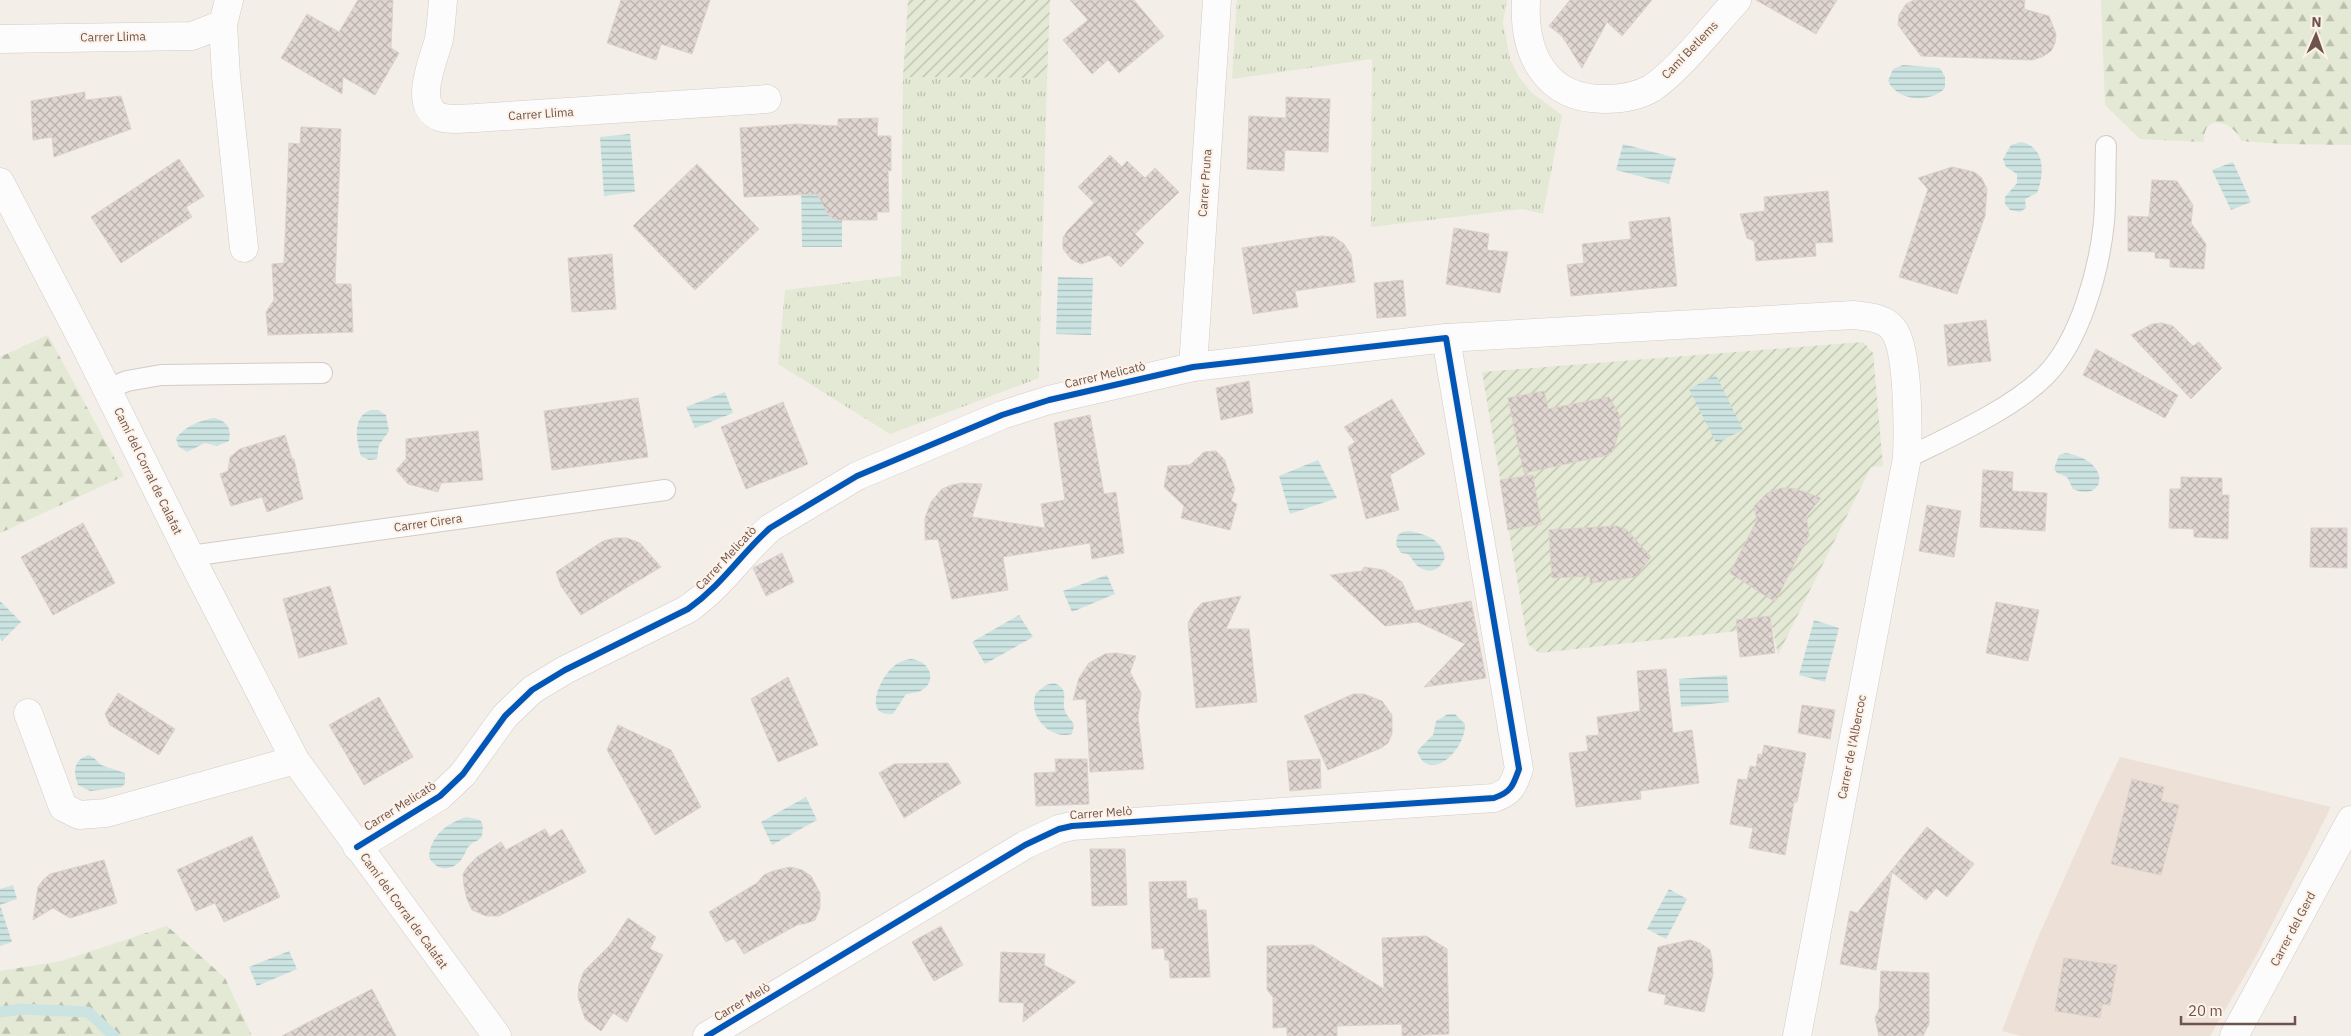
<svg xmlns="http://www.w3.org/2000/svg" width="2351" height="1036" viewBox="0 0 2351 1036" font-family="'IBM Plex Sans',sans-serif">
<defs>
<pattern id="grass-tufts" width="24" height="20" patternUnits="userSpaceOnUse" patternTransform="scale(1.25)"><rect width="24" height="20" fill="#e3e9d4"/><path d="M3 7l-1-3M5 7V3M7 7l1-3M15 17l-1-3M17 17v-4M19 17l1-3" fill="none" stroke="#bcbfae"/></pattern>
<pattern id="forest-firs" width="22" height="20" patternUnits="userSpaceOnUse" patternTransform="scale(1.25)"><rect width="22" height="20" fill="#e3e9d4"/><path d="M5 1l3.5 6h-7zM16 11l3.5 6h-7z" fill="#bcbfae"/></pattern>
<pattern id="garden-furrows" width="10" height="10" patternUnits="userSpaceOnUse" patternTransform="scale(1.25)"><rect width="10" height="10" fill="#e3e9d4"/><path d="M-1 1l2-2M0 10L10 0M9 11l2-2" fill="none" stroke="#bcbfae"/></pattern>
<pattern id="water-rules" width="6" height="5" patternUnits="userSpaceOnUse" patternTransform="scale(1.25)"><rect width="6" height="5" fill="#cbe4e2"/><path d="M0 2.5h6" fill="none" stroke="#a9bbb9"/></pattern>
<pattern id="building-cross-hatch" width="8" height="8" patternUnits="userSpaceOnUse" patternTransform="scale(1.25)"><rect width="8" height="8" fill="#e0d6d1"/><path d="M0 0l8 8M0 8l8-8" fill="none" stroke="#bab0ac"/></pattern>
</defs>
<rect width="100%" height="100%" fill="#f4eee8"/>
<path fill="#ede0d6" d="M2120,757l211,50 -75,149 -46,80h-189l-19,-5 34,-89 60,-135z"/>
<g fill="url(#grass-tufts)">
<path d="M1237,0h270l-4,22 7,37 9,18 13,16 30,22 -19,99 -21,-5 -151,18 1,-168 -140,20z"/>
<path d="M903,77l144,1 -8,300 -149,56 -112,-70 7,-74 116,-14z"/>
</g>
<g fill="url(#forest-firs)">
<path d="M2101,0h250v145l-67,-1 -43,-3c-3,-13 -27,-27 -35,-12 -2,4 -2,9 -2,13l-64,-3 -35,-34z"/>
<path d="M48,335l76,141 -124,57v-176z"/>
<path d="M167,926l58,52 27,58h-252v-65l62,-10z"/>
</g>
<g fill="url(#garden-furrows)">
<path d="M908,0h142l-3,78 -144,-1z"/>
<path d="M1863,342l10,11 10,113 -12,1 -93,188 -8,-39 -35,4 2,11 -198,22 -11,-9 -46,-272z"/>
</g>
<g fill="url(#water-rules)">
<path d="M1903,65l37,3 5,9v11c-15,16 -48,13 -57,-7l5,-12z"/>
<path d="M630,134l5,58 -31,4 -4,-59z"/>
<path d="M2021,142c24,5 24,31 16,51l-12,6 1,9 -6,4 -10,-2 -5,-6v-7l12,-14v-9l-11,-7 -3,-8 8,-14z"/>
<path d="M1623,144l53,14 -7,26 -53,-14z"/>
<path d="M2233,162l18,40 -20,8 -19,-40z"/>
<path d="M829,179v37l7,4h6v27h-40l-1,-67z"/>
<path d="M1058,277l35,1 -2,57 -35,-1z"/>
<path d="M1716,375l27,55 -27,13 -27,-54z"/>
<path d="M725,392l8,21 -38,15 -9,-21z"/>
<path d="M371,410h7l8,5 3,16 -10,14 -2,14 -8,1 -8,-4c-5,-16 -9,-40 10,-46z"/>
<path d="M214,418c12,3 18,9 15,23l-12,5 -12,-3 -18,9 -9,-6 -2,-8c10,-12 22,-17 38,-20z"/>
<path d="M2066,453c47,8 40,50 7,36l-6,-12 -10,-4 -3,-4 5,-14z"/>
<path d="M1318,460l19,38 -47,16 -11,-38z"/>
<path d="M1410,531c17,4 31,8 35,26 -4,12 -14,18 -26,10 -4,-2 -7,-9 -11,-13l-7,-1 -5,-8 1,-9 5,-4z"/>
<path d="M1107,575l8,19 -43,18 -9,-21z"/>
<path d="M0,601l21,21 -19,19 -2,-3z"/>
<path d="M1019,615l14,22 -48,27 -13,-22z"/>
<path d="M1814,620l25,8 -14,54 -26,-7z"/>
<path d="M911,659c17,1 28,21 11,31 -4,3 -11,3 -16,4l-13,20c-31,3 -13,-36 0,-47 5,-5 11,-7 18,-8z"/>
<path d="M1727,675l2,27 -48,5 -2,-28z"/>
<path d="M1054,683c17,7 7,16 11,28 2,6 7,9 9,14l-2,9c-23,6 -45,-19 -36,-41l10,-8z"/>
<path d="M1448,714h7l10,10c1,26 -36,61 -48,27l16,-16 3,-14z"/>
<path d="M89,755l5,3 7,7 24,8v10l-3,4 -32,4 -12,-6c-5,-14 -5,-25 11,-30z"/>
<path d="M806,797l11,23 -45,25 -11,-23z"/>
<path d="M467,817l13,3 3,5 -1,11c-3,5 -8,5 -12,9 -4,4 -5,10 -9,15 -10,12 -25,11 -32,-3 1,-21 19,-35 38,-40z"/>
<path d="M13,885l4,14 -17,6 12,37 -12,4v-57z"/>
<path d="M1669,889l18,10 -21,40 -19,-10z"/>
<path d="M289,951l8,18 -40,17 -8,-19z"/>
</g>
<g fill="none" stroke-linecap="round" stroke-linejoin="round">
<path stroke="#cbe4e2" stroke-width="11" d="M0,1012l21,-3 67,3 26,24"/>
</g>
<g fill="url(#building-cross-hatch)" stroke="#dcd1cb">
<path d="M358,0h35l-2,48 8,5 -24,42 -32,-18 -1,17 -61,-36 26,-44 32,18z"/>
<path d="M621,0h89l-18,54 -31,-10 -5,16 -49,-17z"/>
<path d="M1070,0h64l30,36 -45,37 -11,-13 -16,14 -29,-34 25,-20z"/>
<path d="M1570,0h82l-30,36 -15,-14 -25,46 -20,-32 -13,-10z"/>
<path d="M1756,0h81l-21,34z"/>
<path d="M1914,0h111l-1,9 25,7 7,18 -1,9 -4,8 -9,6 -10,3 -111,-4 -23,-31 1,-10 7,-11z"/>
<path d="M85,92v8l36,-4 10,33 -77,28 -2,-20 -19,3 -2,-39z"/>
<path d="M1286,97l44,2 -2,53 -43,-2 -1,21 -37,-2 2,-53 37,2z"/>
<path d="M878,118l-1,18h14v35l-3,-1 1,42h-12v8h-41l-7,-4 -12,-22 -73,3 -4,-69 56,-4 42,2v-7z"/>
<path d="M301,127l40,2 -6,155h16l2,48 -85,3 -2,-23 8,-12 -2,-36 12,-1 5,-120 11,1z"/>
<path d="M1110,155l12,12 5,-6 18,17 10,-10 24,24 -44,42 9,9 -23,24 -12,-12 -28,9 -10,-5 -8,-10v-11l4,-7 27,-28 -16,-16z"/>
<path d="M179,159l25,37 -18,11 6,10 -71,46 -30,-46z"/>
<path d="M697,164l62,65 -64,61 -62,-64z"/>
<path d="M1952,167l22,5 7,5 6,12 -2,27 -28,78 -58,-17 29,-88 -10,-11z"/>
<path d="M2152,180l25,1 16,24 -2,18 15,21 -2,25 -34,-2v-8l-15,-1v-6l-27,-1v-35l21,1z"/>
<path d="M1828,191l5,51 -18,1 1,13 -60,5 -2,-20 -7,-3 -7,-24 25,-3 -1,-14z"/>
<path d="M1670,217l7,69 -106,10 -4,-31 17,-2 -2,-19 49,-5 -2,-17z"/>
<path d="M1454,228l35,6 -2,16 21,2 -8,41 -54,-9z"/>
<path d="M1322,236l12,1 10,7 7,11 4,27 -60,9 3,16 -45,7 -11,-66z"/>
<path d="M612,254l4,55 -44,3 -4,-54z"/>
<path d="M1403,280l3,36 -29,2 -3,-35z"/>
<path d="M1986,320l5,41 -43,5 -4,-41z"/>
<path d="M2162,323l11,3 20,20 6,-4 23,26 -31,31 -60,-64 21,-11z"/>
<path d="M2096,349l82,46 -13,23 -82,-43z"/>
<path d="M1249,381l4,32 -32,7 -5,-32z"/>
<path d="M1544,391l4,18 61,-12 10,17 1,14 -7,23 -5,4 -84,18 -16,-75z"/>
<path d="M638,398l10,59 -96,13 -8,-59z"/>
<path d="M1392,399l33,55 -35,21 9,35 -33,9 -18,-72 7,-5 -11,-15z"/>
<path d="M783,402l25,62 -62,25 -25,-62z"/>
<path d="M1090,415l14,79 12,-2 8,61 -32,6 -2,-16 -87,14 5,33 -56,9 -14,-60 -13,1v-22l6,-16 11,-13 10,-4 10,-2 20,1 -10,33 73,11 -4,-24 24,-4 -11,-77z"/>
<path d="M478,431l5,49 -42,3 -3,9 -30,-8 -12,-14 10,-11v-20z"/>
<path d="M285,435l7,24h2l9,40 -36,13 -5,-15 -31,9 -11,-32 8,-3 2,-14 10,-8z"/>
<path d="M1216,451l8,8 11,30 -4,12 6,3 -7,26 -49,-12 3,-12 -20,-19 4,-21 22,-1 14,-13z"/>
<path d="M1983,470l30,2 -1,19 35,2 -2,38 -65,-4z"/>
<path d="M1533,475l8,49 -33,6 -8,-50z"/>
<path d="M2181,477l41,1v17h7l-1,44 -34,-2v-8l-25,-1 1,-39h11z"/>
<path d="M1782,488l14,1 25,9 -15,18 3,19 -34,67 -45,-29 27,-53 -3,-14 13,-13z"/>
<path d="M1927,505l34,6 -7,46 -35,-6z"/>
<path d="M83,523l32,60 -62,32 -32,-58z"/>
<path d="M1617,526l10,4 24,27 -16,20 -45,6v-7l-38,2 -3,-48z"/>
<path d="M2311,528h36v40l-37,-1z"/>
<path d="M615,538h12l13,5 21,24 -80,48 -20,-29 -5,-14 47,-31z"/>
<path d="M782,553l12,29 -28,14 -13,-28z"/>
<path d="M1364,567l20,3 18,12 13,29 56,-10 15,77 -62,9 41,-43 -47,-22 -33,4 -55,-51 32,-4z"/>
<path d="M330,586l17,58 -48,14 -16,-59z"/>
<path d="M1241,596l-15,33h23l8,73 -61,6 -8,-85 7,-13 7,-7z"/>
<path d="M1996,602l43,8 -11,51 -42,-8z"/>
<path d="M1770,616l5,37 -35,4 -4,-37z"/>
<path d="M1116,653l20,3 -6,16 11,21 -3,24 6,52 -54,3 -4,-73 -13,1 6,-22 10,-15 16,-9z"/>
<path d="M1666,669l7,64 19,-3 7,53 -59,8 1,8 -65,8 -7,-54 19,-2 -2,-15 13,-1 -2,-18 43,-6 -3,-40z"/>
<path d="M788,677l30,68 -40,17 -27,-63z"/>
<path d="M118,693l57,36 -16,26 -49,-30 -5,-11z"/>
<path d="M1353,694h11l18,7 10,14v19l-4,9 -7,5 -53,22 -24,-54z"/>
<path d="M379,697l34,60 -49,28 -35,-60z"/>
<path d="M1802,705l33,5 -5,29 -32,-6z"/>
<path d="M618,725l53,25 30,57 -46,28 -48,-85z"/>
<path d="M1764,745l42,8 -9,49h-3l-9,53 -36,-7 4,-20 -23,-4 8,-45 9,1 3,-14 6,1 2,-13 4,1z"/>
<path d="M1055,759h32l2,45 -53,2 -2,-33 22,-1z"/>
<path d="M1320,759l1,29 -31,3 -3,-30z"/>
<path d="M948,763l13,20 -57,35 -25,-45 15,-9z"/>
<path d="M2132,779l32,8 -3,14 18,4 -18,70 -50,-11z"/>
<path d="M1927,827l47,37 -27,33 -11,-9 -10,12 -34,-28 -16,98 -36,-6 10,-53 7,2z"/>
<path d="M545,829l5,8 12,-8 24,43 -87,44h-13l-14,-6 -5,-11 -3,-13 -1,-12 5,-8 9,-9 24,-15 5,8z"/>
<path d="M252,836l28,61 -56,25 -9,-19 -19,8 -19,-41z"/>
<path d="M1090,849h35l2,56 -35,1z"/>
<path d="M104,860l13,43 -47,15 -17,-10 -20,12 5,-33 5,-7 7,-6z"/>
<path d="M790,867l12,3 9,6 9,17v15l-5,12 -11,4h-5l-55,30 -10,-16 -8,4 -17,-30 48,-29 7,-8 9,-4z"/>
<path d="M1186,881l1,18 10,-1 1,12h8l4,67 -40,1 -1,-18h-4l-1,-12 -12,1 -3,-67z"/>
<path d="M628,918l28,19 -6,12 13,6 -36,67 -14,-9 -12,18 -16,-12 -7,-22 1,-13 5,-13 26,-26z"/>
<path d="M941,926l22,39 -29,16 -22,-39z"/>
<path d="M1426,936l21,13 2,85 -47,2v-12l-65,2v10h-50v-9l-14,1v-31l-6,-7v-44l46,-1 71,44 -2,-51z"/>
<path d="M1690,940l10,3 10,7 2,10 1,14 -9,38 -40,-8 2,-9 -18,-4 10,-44z"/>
<path d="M1001,952l44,2 -1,11 32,17 -53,40 1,-19 -25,-1z"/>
<path d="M2064,958l53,7 -7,40 -8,-1 -2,14 -45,-7z"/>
<path d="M1881,971l48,2v51l-6,12h-44l-4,-18 4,-9z"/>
<path d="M372,989l24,47h-114z"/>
</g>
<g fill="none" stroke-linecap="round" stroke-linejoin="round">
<g stroke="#d3cbc6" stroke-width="22">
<g id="lane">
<path d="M107,389l20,-8 34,-6 161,-2"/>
<path d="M1907,458c42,-21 105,-49 138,-82 35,-35 54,-105 59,-154 2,-25 1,-51 2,-76"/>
<path d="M190,556l475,-66"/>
</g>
</g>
<g stroke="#d3cbc6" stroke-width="29">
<g id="street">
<path d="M443,0c-1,13 -2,26 -4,39 -5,20 -27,67 1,78 11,4 25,1 35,1l292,-19"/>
<path d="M1526,0c-3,53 19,99 78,99 17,0 33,-2 48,-11 27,-18 62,-63 85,-88"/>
<path d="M223,24l6,-24"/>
<path d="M0,39l192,-3 31,-12 3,52 18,172"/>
<path d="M0,182l84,161 106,213 105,204 202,276"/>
<path d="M1446,338l408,-23c13,2 30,2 39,14 16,20 15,102 14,129l-110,578"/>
<path d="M1193,367l24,-367"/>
<path d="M28,713l35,94 16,8 27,-2 189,-53"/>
<path d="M357,847l83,-51 23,-22 42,-58 27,-26 33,-20 123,-61c35,-25 52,-54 82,-81l87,-52 145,-61 47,-15 144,-33 253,-29 73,431c-6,17 -8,23 -25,29l-422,28 -13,3 -34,16 -318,191"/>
<path d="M2234,1036l117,-216"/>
</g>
</g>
<use href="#lane" stroke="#fdfcfc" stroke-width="20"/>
<use href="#street" stroke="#fdfcfc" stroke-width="28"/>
<g stroke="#fdf2e8" stroke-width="9">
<path id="cycleway" d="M357,847l83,-51 23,-22 42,-58 27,-26 33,-20 123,-61c35,-25 52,-54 82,-81l87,-52 145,-61 47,-15 144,-33 253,-29 73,431c-6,17 -8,23 -25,29l-422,28 -13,3 -34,16 -318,191"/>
</g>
<use href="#cycleway" stroke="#0057b8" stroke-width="6"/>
</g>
<g text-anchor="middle" stroke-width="4" stroke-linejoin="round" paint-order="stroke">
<g font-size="12" fill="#6e544c" stroke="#fdf2e8">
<text transform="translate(113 37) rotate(-1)" y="4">Carrer Llima</text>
<text transform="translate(1690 50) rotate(-46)" y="4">Camí Betlems</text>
<text transform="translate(541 114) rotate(-4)" y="4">Carrer Llima</text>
<text transform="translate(1205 183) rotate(-86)" y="4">Carrer Pruna</text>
<text transform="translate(1105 375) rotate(-13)" y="4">Carrer Melicatò</text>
<text transform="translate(148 471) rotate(64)" y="4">Camí del Corral de Calafat</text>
<text transform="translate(428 523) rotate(-8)" y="4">Carrer Cirera</text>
<text transform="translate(726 558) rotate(-47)" y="4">Carrer Melicatò</text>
<text transform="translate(1852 747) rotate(-79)" y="4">Carrer de l'Albercoc</text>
<text transform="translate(400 806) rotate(-32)" y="4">Carrer Melicatò</text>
<text transform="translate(1101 813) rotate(-4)" y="4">Carrer Melò</text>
<text transform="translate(404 911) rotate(54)" y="4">Camí del Corral de Calafat</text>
<text transform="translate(2293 929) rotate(-62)" y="4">Carrer del Gerd</text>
<text transform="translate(742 1002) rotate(-31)" y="4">Carrer Melò</text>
</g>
</g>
<g transform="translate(2316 35) rotate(2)" stroke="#fdf2e8" stroke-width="4" paint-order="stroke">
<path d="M0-4L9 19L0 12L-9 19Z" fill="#6e544c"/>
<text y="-8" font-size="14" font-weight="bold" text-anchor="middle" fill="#6e544c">N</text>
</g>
<path d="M2181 1016v8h114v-8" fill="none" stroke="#6e544c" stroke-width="2.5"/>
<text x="2188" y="1016" font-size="15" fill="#6e544c" stroke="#fdf2e8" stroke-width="4" paint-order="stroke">20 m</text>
</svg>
